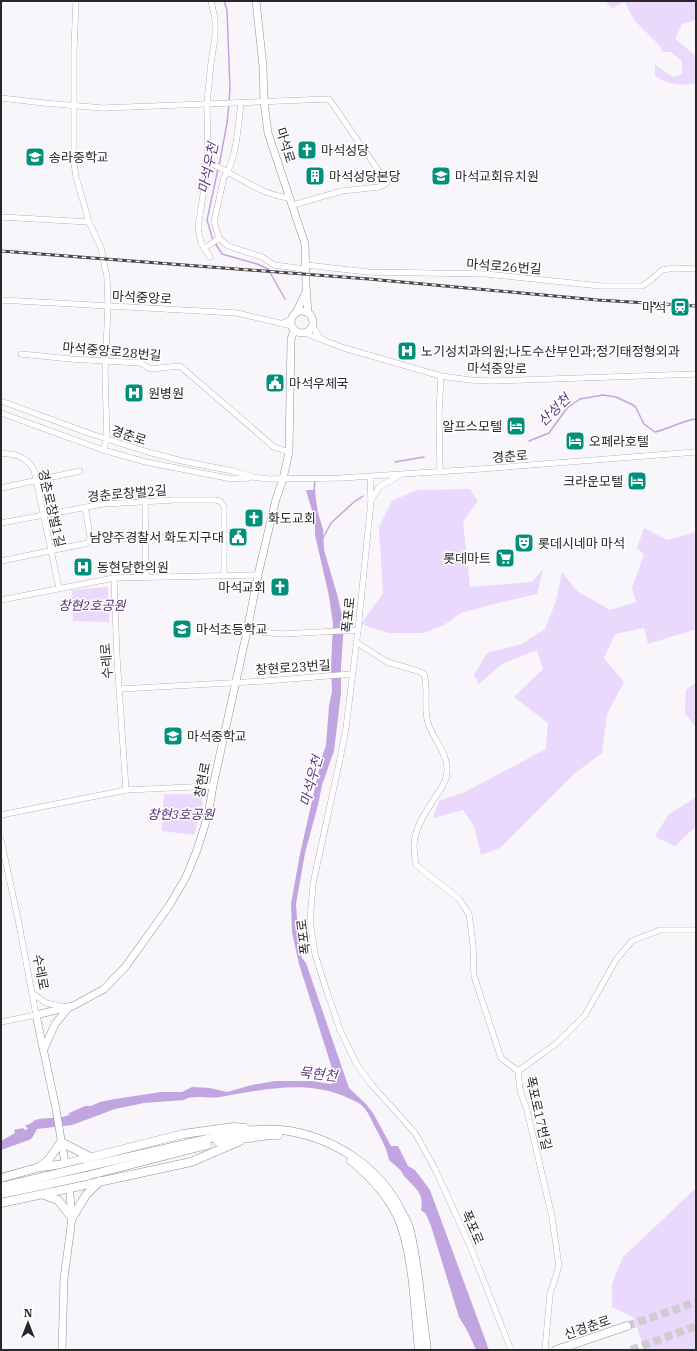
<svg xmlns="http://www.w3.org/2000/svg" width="697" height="1351" viewBox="0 0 697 1351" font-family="'IBM Plex Serif','Noto Sans KR',serif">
<rect width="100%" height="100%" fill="#f8f5fb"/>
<g fill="#ead8fd">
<path d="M605,1h91v19l-14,4 -7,15 21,17v27c-17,3 -27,2 -41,-7v-11l18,12 9,-3v-13l-11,-9h-9l-1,-5 -27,-27 -9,-18 -13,6z"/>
<path d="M470,489l8,12 -15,21 7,65 62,-5 11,-13 -6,25 -47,11 -29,8 -17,12 -20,8h-36l-27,-9 22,-31 -4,-66 13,-26 25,-11z"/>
<path d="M644,528l23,12 29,-8v97l-48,15 -4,-16 -29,6 -11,24 20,24 -17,32 -5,39 -27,20 -75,75 -19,7 -7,-29 -11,-16 -30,8 6,-17 26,-9 81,-43 2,-26 -34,-26 29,-28 -6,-19 -35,14 -23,20 -5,-9 13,-22 35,-9 23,-15 11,-28 6,-29 15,19 33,19 26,-8 -4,-14 12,-34 -7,-6z"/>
<path d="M108,587l1,35 -36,-1 -1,-31z"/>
<path d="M696,682v46l-11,-15 1,-23z"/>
<path d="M164,794h36l3,8 -9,33 -32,-4z"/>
<path d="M696,797v29l-21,20 -20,-9 13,-22z"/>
<path d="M696,1188v162h-51l-12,-33 -21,-10v-23l11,-27z"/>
</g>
<path fill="#c2a4e0" d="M306,490h10l-1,2 3,21 5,16 1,21 13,44 7,30 -3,43v26l-7,58 -12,34 -4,20 -13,48 -9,51 2,29 4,25 4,5 43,125 17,16 7,9 18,33h7l10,20 7,4 15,20 59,160h-13l-8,-18 -9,-15 -28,-91 -5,-12 -5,-4c3,-16 -4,-20 -14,-31 -3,-2 -4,-5 -6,-8 -3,-4 -8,-7 -12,-11 -2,-11 -7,-20 -13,-31 -4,-8 -8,-19 -16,-25 -4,-3 -10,-5 -14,-7 -41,-18 -84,-7 -126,0 -10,2 -29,-3 -36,3l-40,3 -29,6 -43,16 -35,4 -5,9 -3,2 -28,10v-9l14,-8 -1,-3 9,-2 2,2 3,-1 -3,-4c7,0 7,-5 14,-6 11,-2 21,1 32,-5h-4l18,-8h6l9,-4 15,-3 46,-7h21l10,-5 18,1 17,4 25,-7 23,-4h37l19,3 2,-1 -2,-18 -32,-101 -7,-32 -1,-28 9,-50 22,-97 4,-12 3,-39 3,-15 -1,-24 2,-43 -4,-28 -14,-61v-14z"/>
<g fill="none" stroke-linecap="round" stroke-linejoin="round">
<g stroke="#c2a4e0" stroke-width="1.5">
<path d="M224,1l3,9 3,78 -1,13"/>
<path d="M219,166l8,-43 2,-19"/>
<path d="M213,240l-6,-20 11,-51"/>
<path d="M215,243l7,11 35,10 11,5 17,30"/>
<path d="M529,441l20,-8 18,-25 13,-9 23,-4 13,2 19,9 9,18 11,8c14,-3 26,-11 41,-13"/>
<path d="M395,462l29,-5"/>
<path d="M314,490l1,-10"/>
<path d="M323,538l8,-15 23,-21 9,-6"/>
</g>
<g stroke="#ceccd1" stroke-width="8" stroke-dasharray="8 4" stroke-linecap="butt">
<path d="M627,1326l69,-24"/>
<path d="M631,1350l65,-24"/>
</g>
<g stroke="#939095" stroke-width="6">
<g id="minor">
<path d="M76,1l-2,48v114l2,14 13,45 12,26 6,29 1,29 -3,67 2,66 -4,11"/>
<path d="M1,98l43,5 59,5 226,-9 58,84 -8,4 -37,4 -49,14"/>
<path d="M241,102c-2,19 -5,61 -17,75l-10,45 5,16 9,8 34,11 12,8 31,4"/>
<path d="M208,162c28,12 52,33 82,36"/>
<path d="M1,217l88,5"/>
<path d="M204,249l15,-11"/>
<path d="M210,257l-9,-14 -3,-15 10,-66 -1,-59 4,-40 4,-26v-18l-4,-18"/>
<path d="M306,265l62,7 118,2 115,12h41l9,-6 11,-10 12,-2 22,1"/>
<path d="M1,300l236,13 55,13"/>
<path d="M281,324l11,-5"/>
<path d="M312,325l7,12 3,2"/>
<path d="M304,333l40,15 97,28 29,4 22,1 204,-7"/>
<path d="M21,354l50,5 70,4 9,6 30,-3 94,81 15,5"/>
<path d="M1,401l90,33 57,18 34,9 51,10 20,6 15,2 73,-1 139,-9 216,-17"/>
<path d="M1,413l102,37 43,12 86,17 17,-1"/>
<path d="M1,454c14,-1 26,4 33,16l25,118"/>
<path d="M440,472l-1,-59 2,-37"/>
<path d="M370,477l1,24 -13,129 -12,98 -6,31 -27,125 -3,37 5,33 12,38 14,40 16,33 15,20 43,48 20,36 36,79 40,102"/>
<path d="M1,488l79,-17"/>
<path d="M371,500l8,-13 21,-12"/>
<path d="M145,501l1,76"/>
<path d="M1,523l102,-19 71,-4h41l5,1 4,6v68"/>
<path d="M120,539l104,-3"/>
<path d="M1,561l87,-18 2,-3v-4l-5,-29"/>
<path d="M114,578l3,80 9,132"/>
<path d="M1,600l113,-22 144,-3"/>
<path d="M247,631l35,3 76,-4"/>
<path d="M356,642l31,20 31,9 6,3c5,16 -1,33 4,49 5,16 20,30 19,48 0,12 -9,21 -14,30 -9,13 -19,29 -19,45 0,6 1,13 2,19l43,34 10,15 4,31 1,31 27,82 17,13"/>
<path d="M120,689l145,-8 87,-7"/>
<path d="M1,815l125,-25 87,-4"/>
<path d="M1,840l17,79 18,96 -35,7"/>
<path d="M32,993l14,10 19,4"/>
<path d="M545,1350l5,-56 9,-28 -7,-49 -25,-107 -7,-20 -2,-19 39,-28 28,-28 31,-55 16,-19 28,-11h36"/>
</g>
</g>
<g stroke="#939095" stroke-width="8">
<g id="major">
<path d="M256,1l7,65 1,35 4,32 37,111 1,41 2,28"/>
<circle cx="302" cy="322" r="11"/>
<path d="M296,313l10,-21"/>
<path d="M44,1049l11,-25 14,-17"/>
<path d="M66,1169l-10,-60 -20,-94 37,-9 31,-17 22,-23 43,-60 17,-29 11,-27 11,-35 5,-29 34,-155 11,-56 18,-76 7,-20 6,-27 2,-112 3,-11"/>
<path d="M62,1350l2,-71 8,-61 -3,-35"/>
</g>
</g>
<g stroke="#939095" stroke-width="9">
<g id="highway">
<path d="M218,1142l52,-7h8"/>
<path d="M351,1161c20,15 42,40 50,64 13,37 14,86 18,125"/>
<path d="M40,1167l9,-8 12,-17 29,15"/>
<path d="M85,1167l153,-35c17,-2 34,-4 51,-1 47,8 91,37 112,80 3,5 6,11 8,16 5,19 7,38 10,57 2,22 5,44 8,66"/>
<path d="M86,1176l121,-31"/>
<path d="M1,1178l39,-11 25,-3 118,-30 51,-7 11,1"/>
<path d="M1,1187l46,-11"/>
<path d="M1,1194l48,-10"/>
<path d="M44,1195l14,5 14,18 14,-23 14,-14"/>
<path d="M1,1203l190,-41 49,-21"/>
<path d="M556,1350l71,-24"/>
</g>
</g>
<use href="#minor" stroke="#fff" stroke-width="5.5"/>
<use href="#major" stroke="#fff" stroke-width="7"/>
<use href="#highway" stroke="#fff" stroke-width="8"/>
<g stroke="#464547" stroke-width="3">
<path id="rail" d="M1,251l368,28 229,21 98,6"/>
</g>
<use href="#rail" stroke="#fff" stroke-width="1.5" stroke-dasharray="4.5" stroke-linecap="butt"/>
<g stroke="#939095" stroke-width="9" stroke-linecap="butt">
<g id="highway-bridge">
<path d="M47,1176l38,-9"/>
<path d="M49,1184l37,-8"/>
</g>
</g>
<use href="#highway-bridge" stroke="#fff" stroke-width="8"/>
</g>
<defs>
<g id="church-square" transform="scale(1)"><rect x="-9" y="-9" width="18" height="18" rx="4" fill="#01907a" stroke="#fff"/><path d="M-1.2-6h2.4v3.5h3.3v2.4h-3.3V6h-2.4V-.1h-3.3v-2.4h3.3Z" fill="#fff"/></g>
<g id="school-square" transform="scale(1)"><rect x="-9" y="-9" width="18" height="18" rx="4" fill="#01907a" stroke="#fff"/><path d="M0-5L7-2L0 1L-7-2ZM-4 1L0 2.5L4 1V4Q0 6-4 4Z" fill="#fff"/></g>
<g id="building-square" transform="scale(1)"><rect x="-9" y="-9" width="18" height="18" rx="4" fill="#01907a" stroke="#fff"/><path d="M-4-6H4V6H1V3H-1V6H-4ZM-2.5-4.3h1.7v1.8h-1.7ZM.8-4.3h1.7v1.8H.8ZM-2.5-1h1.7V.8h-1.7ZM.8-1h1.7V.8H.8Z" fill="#fff"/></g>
<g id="station-square" transform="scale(1)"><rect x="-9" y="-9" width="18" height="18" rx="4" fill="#01907a" stroke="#fff"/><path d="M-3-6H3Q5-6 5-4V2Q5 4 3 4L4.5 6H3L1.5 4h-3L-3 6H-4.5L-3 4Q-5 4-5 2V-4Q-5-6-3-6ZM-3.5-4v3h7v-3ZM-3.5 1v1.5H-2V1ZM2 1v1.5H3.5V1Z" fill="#fff"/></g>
<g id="hospital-square" transform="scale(1)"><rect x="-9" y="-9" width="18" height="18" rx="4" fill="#01907a" stroke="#fff"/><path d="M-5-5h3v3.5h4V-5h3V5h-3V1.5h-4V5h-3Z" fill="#fff"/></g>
<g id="civic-square" transform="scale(1)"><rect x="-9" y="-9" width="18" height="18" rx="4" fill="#01907a" stroke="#fff"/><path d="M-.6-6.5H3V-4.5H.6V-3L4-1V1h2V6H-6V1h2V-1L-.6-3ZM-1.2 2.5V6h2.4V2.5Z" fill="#fff"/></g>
<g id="hotel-square" transform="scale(1)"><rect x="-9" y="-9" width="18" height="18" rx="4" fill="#01907a" stroke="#fff"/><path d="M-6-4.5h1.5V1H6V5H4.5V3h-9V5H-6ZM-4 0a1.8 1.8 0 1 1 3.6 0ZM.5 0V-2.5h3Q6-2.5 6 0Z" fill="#fff"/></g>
<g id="theatre-square" transform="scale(1)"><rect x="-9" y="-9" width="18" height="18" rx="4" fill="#01907a" stroke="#fff"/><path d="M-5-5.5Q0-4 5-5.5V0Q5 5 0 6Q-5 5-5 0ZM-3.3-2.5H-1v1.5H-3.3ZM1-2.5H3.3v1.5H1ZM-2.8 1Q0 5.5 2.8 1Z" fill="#fff"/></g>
<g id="supermarket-square" transform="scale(1)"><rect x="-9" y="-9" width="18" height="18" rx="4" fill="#01907a" stroke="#fff"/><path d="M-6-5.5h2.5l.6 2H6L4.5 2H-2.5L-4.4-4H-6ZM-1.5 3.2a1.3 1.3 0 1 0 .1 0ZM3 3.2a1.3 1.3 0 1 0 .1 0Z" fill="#fff"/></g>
</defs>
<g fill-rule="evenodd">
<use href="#church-square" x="307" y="150"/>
<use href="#school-square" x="35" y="157"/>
<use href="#building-square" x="315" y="176"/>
<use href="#school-square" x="441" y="176"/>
<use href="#station-square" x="680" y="307"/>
<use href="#hospital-square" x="407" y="351"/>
<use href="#civic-square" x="275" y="383"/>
<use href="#hospital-square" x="134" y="393"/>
<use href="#hotel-square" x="516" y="426"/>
<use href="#hotel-square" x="575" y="441"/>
<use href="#hotel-square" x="637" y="481"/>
<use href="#church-square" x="254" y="518"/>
<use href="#civic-square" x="238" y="537"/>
<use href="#theatre-square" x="524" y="543"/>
<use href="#supermarket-square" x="505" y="558"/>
<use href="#hospital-square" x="83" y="567"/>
<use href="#church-square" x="280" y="587"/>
<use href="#school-square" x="182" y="629"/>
<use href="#school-square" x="173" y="736"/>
</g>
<g text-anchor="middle" stroke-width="3" stroke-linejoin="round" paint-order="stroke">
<g font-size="13" fill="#282729" stroke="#fff">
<text transform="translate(286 145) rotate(73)" y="5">마석로</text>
<text transform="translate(504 266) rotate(4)" y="5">마석로26번길</text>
<text transform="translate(142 297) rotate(3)" y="5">마석중앙로</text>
<text transform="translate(112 351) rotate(5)" y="5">마석중앙로28번길</text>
<text transform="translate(497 368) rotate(1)" y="5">마석중앙로</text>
<text transform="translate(129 435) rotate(18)" y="5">경춘로</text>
<text transform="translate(510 456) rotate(-4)" y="5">경춘로</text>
<text transform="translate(127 493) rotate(-5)" y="5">경춘로창벌2길</text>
<text transform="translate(52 508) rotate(77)" y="5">경춘로창벌1길</text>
<text transform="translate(348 615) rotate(-84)" y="5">폭포로</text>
<text transform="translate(106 661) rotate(-94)" y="5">수레로</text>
<text transform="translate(293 667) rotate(-4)" y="5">창현로23번길</text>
<text transform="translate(202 780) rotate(-79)" y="5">창현로</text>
<text transform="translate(303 937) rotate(-97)" y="5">폭포로</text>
<text transform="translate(41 972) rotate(79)" y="5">수레로</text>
<text transform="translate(539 1113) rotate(77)" y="5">폭포로17번길</text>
<text transform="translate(473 1227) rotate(66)" y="5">폭포로</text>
<text transform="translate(587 1327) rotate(-19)" y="5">신경춘로</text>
</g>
<g font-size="13" fill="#282729" stroke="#fff" text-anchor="start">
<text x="321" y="155">마석성당</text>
<text x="49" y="162">송라중학교</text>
<text x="329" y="181">마석성당본당</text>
<text x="455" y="181">마석교회유치원</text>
<text x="666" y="312" text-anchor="end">마석</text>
<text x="421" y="356">노기성치과의원;나도수산부인과;정기태정형외과</text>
<text x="289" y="388">마석우체국</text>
<text x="148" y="398">원병원</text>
<text x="502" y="431" text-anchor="end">알프스모텔</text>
<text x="589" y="446">오페라호텔</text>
<text x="623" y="486" text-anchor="end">크라운모텔</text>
<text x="268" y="523">화도교회</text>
<text x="224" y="542" text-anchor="end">남양주경찰서 화도지구대</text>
<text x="538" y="548">롯데시네마 마석</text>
<text x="491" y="563" text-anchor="end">롯데마트</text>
<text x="97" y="572">동현당한의원</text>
<text x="266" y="592" text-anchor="end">마석교회</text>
<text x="196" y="634">마석초등학교</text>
<text x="187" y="741">마석중학교</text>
</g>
<g font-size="13" font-style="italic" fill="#512a71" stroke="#fff">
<text x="92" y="610">창현2호공원</text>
<text x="181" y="819">창현3호공원</text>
</g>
<g font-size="14" font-style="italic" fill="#603980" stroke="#fff">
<text transform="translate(208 168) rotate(-78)" y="5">마석우천</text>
<text transform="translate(554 410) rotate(-44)" y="5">산성천</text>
<text transform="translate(311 781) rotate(-75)" y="5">마석우천</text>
<text transform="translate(318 1074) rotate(6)" y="5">묵현천</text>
</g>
</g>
<rect width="697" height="1351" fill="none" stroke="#282729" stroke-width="4"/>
<g transform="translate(28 1323)" stroke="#ffffff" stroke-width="3" paint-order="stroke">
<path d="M0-3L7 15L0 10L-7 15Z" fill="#282729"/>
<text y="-6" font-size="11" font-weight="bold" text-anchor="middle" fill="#282729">N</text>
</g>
</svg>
